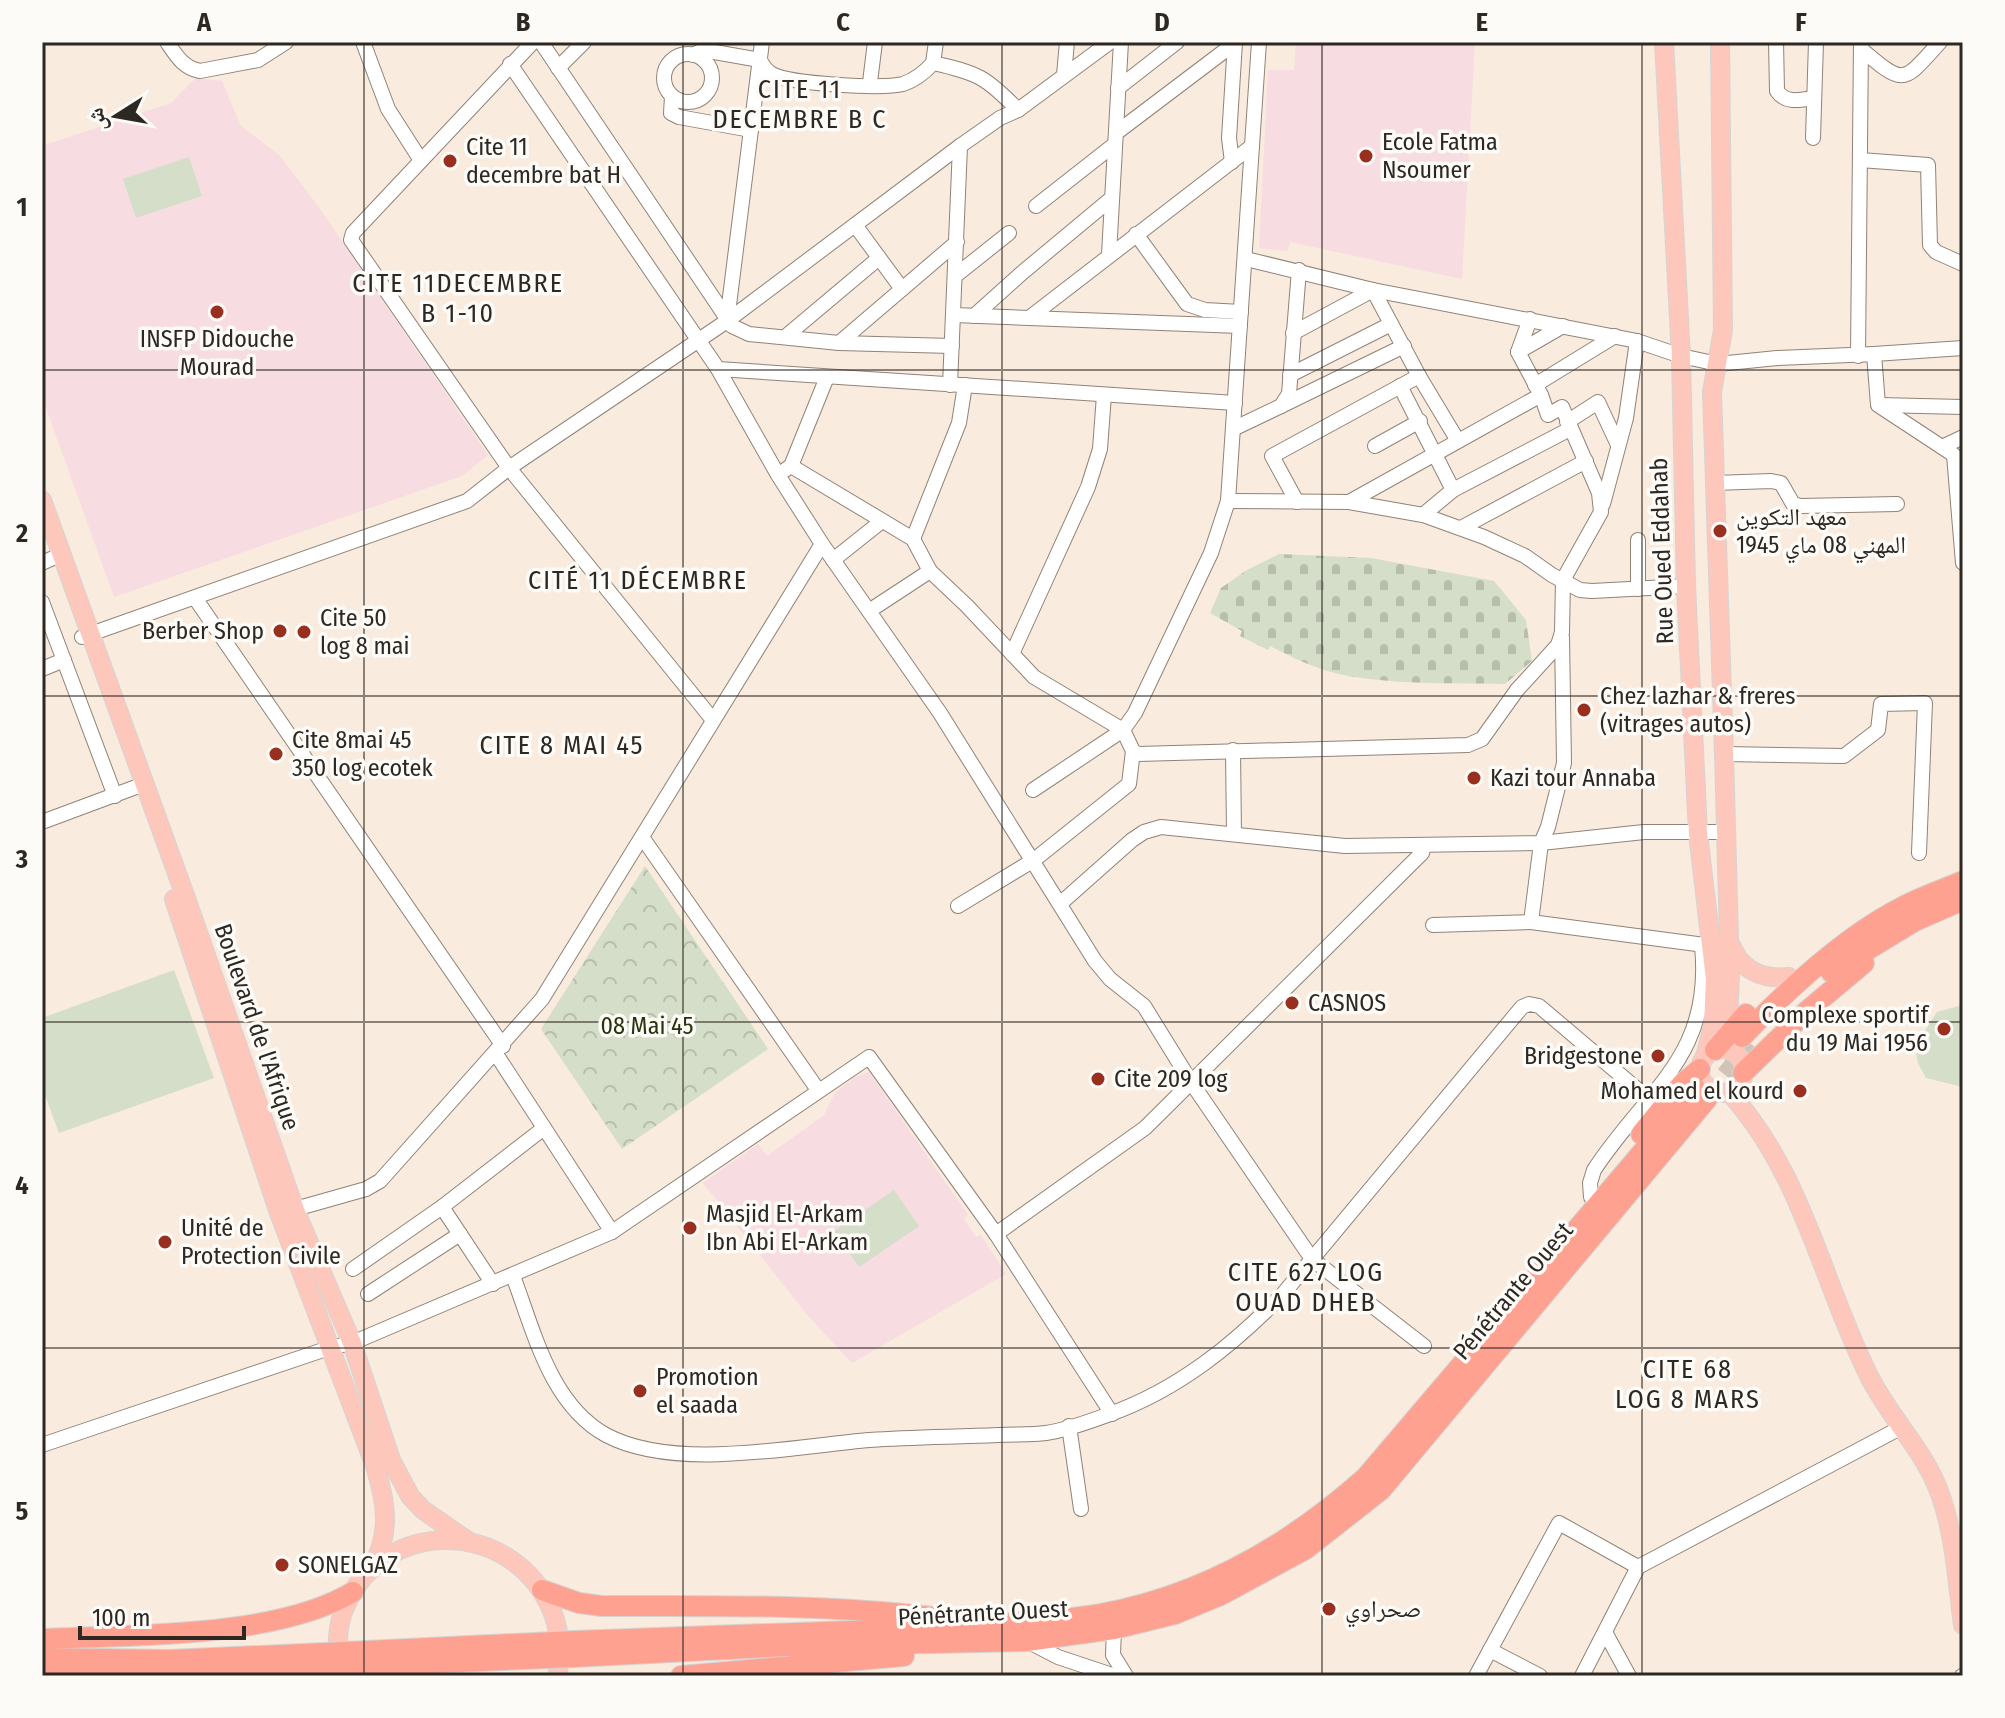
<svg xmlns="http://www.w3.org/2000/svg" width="2005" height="1718" viewBox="0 0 2005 1718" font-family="'Fira Sans Condensed','Noto Naskh Arabic',sans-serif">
<defs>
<pattern id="cemetery-stones" width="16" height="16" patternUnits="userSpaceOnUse" patternTransform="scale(2)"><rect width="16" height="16" fill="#d5dec8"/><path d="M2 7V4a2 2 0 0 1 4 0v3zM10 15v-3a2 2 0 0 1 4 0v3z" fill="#b7beac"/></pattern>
<pattern id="park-crowns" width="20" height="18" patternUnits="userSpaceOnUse" patternTransform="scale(2)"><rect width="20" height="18" fill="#d5dec8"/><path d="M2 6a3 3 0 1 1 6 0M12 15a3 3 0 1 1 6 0" fill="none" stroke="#b7beac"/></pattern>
</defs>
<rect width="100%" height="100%" fill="#f9ebdd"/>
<g fill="#f7dce1">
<path d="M1296,42h179l-13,237 -172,-37 -2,9 -29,-3 9,-178h26z"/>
<path d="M196,78l26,3 19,45 38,29 39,51 170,249 -26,21 -348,121 -72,-200v-251l129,-43z"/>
<path d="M869,1072l99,143 -4,4 12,18 5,-2 25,39 -154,89 -44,-47 -105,-133 55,-39 9,12 57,-41 11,-22 20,-16z"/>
</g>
<path fill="url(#cemetery-stones)" d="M1279,554l92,4 123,23 32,39 6,41 -27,23c-55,-1 -113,1 -166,-10 -24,-5 -47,-17 -69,-28l-2,4 -28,-14 2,-5 -32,-18 11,-25 26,-18z"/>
<path fill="url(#park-crowns)" d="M645,866l123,183 -146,100 -81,-120z"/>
<g fill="#d5dec8">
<path d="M189,157l13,39 -66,22 -13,-39z"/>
<path d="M174,970l40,108 -155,55 -17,-46v-69z"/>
<path d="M1963,1005v82l-37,-9 -8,-15 -3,-17 22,-34z"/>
<path d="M894,1190l25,36 -60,41 -25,-36z"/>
</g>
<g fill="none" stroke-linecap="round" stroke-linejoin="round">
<path stroke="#d0c4b8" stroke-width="20" stroke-dasharray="20 10" stroke-linecap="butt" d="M1707,1099l44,-55"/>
<g stroke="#908377" stroke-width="16">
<g id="minor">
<path d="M167,42c9,13 16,26 33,29l58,-11 28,-18"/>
<path d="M363,42l25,67 32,50"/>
<path d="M533,42l-180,191 -2,7 158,228 204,252"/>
<path d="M541,42l191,284 17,8 90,9 113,3"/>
<path d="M1776,42l1,49c9,13 23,9 37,7"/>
<path d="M1861,49c44,37 41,35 79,-7"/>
<circle cx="688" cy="78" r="24"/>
<path d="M693,55l10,-5 57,10c3,6 6,11 12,14 18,10 110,15 131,10 12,-4 22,-12 30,-21 45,10 53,14 85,47"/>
<path d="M933,63l3,-21"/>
<path d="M510,64l208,305 60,106 44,69 118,169 155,248 15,18 34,27 47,76 121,177 112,87"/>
<path d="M558,68l26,-26"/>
<path d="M1064,75l3,-33"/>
<path d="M867,86l3,-4 5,-40"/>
<path d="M1118,88l59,-46"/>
<path d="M672,97l-1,16 8,4 72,13"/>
<path d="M1116,133l119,-90"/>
<path d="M1813,138l3,-96"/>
<path d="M1860,160l68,5 2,80 6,7 27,12"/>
<path d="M1232,162l-3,-24 6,-96"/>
<path d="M1036,206l79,-62"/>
<path d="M855,225l47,64"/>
<path d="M1136,234l51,70 18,6 36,2"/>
<path d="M1109,254l12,-212"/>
<path d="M1246,259l127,31 264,51 44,15 37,8 59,-6 97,-4 4,51 76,50 9,108"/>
<path d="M955,276l54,-43"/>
<path d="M954,315l286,11"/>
<path d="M974,316l49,-44 89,-74"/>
<path d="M1029,318l223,-172"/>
<path d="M727,321l35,-279"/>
<path d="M1293,333l80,-43 46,86 -147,80 25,46"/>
<path d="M785,337l94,-79"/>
<path d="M839,343l118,-101"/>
<path d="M1518,352l45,-26"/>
<path d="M1874,354l89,-6"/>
<path d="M1858,356l3,-314"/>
<path d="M718,369l517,34"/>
<path d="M1290,375l101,-51"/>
<path d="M1419,376l39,65"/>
<path d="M950,385l10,-239"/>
<path d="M1535,385l80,-49"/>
<path d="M1400,386l53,104 -30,25"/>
<path d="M1879,405l84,2"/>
<path d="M1281,406l123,-60"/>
<path d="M1567,422l31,-20 20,43"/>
<path d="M1233,429l48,-23 8,-12 10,-124"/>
<path d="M1375,446l45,-25"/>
<path d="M1942,447l21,-10"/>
<path d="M791,466l122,73 17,32 37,35 67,71 89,53 10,21 5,3 330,-9 14,-6 35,-49 41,-45 4,-13 1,-52 38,-68 -2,-19 -37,-86 -14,8 -7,-20"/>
<path d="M785,470l6,-4 36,-89"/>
<path d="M1715,483l56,-2 10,2 12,21 8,2 96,-2"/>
<path d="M1453,490l117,-61"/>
<path d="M1228,501l121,1 74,13 61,22 41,19 27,19 28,15 12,1 94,-5"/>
<path d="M1349,502l192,-107 -23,-43 12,-33"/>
<path d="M1603,504l23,-86 11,-77"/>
<path d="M1461,528l125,-67"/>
<path d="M913,539l46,-116 6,-38"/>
<path d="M1638,540v49"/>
<path d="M833,560l49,-39"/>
<path d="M42,563l11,-5"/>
<path d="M195,598l308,448"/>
<path d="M42,602l73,194"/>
<path d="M869,611l61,-40"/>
<path d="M82,637l385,-136 42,-33 218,-147 233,-175 40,-28 18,-8 92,-68"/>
<path d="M1562,637l2,126 -16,64 -7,16 -10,79 181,24"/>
<path d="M1012,654l76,-167 12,-38 4,-54"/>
<path d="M42,669l22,-9"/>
<path d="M1233,750l1,84"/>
<path d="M1724,754l120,2 34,-26 3,-26 44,-1 -6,150"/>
<path d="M1033,790l90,-60 12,-17 76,-160 17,-52 31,-459"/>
<path d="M42,822l94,-35"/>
<path d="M642,837l176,253"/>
<path d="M1061,903l71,-63 12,-8 17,-5 184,19 196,-3 103,-11h82"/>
<path d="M958,906l76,-46 95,-76 4,-33"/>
<path d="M1433,925l98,-3"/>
<path d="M496,1054l116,178"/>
<path d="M1591,1197l-1,-14 4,-13c53,-81 119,-113 108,-224"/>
<path d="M442,1207l51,77"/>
<path d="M288,1211l78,-22 14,-8 162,-182 280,-455"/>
<path d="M996,1234l149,-106 277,-275 2,-8"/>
<path d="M353,1269l89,-62 102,-79"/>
<path d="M513,1276c21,55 37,128 93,159 69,37 189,11 264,5 42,-3 85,-3 128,-5 16,-1 33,0 48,-2 21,-3 45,-12 64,-19 69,-25 123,-69 173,-120l239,-287 7,-3 10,2 111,94"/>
<path d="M368,1294l92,-60"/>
<path d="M1069,1426l12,83"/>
<path d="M42,1445l287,-97 23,-5 260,-111 257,-175 127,177 116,180"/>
<path d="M1114,1629l-1,26 13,21"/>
<path d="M1605,1632l24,44"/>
<path d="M1027,1641l31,16 57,19"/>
<path d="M1490,1650l50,26"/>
<path d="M1476,1676l83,-153 79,44"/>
<path d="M1582,1676l56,-109 264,-140"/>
<path d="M1962,1676h1"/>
</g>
</g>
<g stroke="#d5d4d3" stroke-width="20">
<g id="major">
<path d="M1664,42l17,314 5,230 12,247 17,146 -2,47 -8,31"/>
<path d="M1720,42l3,288 -11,62 12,362 6,222 -3,67"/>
<path d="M42,500l145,401 108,309 57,133 39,117 19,36 13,14 45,31"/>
<path d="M174,899l105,314 96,253c12,38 16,68 -4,104"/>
<path d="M1731,945c10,25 31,35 58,32"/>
<circle cx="1722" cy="1071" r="22"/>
<path d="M1729,1092c74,82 92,187 139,282 20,42 56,75 72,120 15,41 17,88 23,131"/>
<path d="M338,1664c-1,-16 -1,-33 4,-49 33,-96 163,-100 207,-11 10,21 14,49 8,72"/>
</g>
</g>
<g stroke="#d5d4d3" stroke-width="22">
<g id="highway">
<path d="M1831,972l84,-51 48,-21"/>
<path d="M1742,1037c45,-47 105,-103 164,-132 18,-9 38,-16 57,-24"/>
<path d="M1715,1050l31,-36"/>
<path d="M1743,1073l64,-62 57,-48"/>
<path d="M1641,1134l40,-49 19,-16"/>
<path d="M542,1590l37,13 23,3c110,0 221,-2 330,11"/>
<path d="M42,1639c89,-4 234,-1 311,-47"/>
<path d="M575,1641l355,-13c56,-7 114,-4 170,-14 101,-18 190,-69 266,-137l330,-388"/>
<path d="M574,1657l214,-11 239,-5 87,-12 61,-15 46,-19 85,-46 75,-59 326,-391"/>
<path d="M42,1658l127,2 156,-7"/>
<path d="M42,1675l128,-1 150,-6"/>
<path d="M681,1676l223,-20"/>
</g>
</g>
<use href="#minor" stroke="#fff" stroke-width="14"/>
<use href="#major" stroke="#fec7bc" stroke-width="18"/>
<use href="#highway" stroke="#fea190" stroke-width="20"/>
<g stroke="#d5d4d3" stroke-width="22" stroke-linecap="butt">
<g id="highway-bridge">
<path d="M325,1653l250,-12"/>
<path d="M320,1668l254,-11"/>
</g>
</g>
<use href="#highway-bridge" stroke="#fea190" stroke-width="20"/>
</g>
<path fill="none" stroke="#2d2822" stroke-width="2" stroke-opacity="0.55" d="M364,42v1634M683,42v1634M1002,42v1634M1322,42v1634M1642,42v1634M42,370h1921M42,696h1921M42,1022h1921M42,1348h1921"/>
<g fill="#992f1e" stroke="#fdfbf8" stroke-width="3">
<circle cx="1366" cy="156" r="8"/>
<circle cx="450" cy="161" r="8"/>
<circle cx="217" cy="312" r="8"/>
<circle cx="1720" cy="531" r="8"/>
<circle cx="280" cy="631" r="8"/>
<circle cx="304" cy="632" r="8"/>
<circle cx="1584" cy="710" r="8"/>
<circle cx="276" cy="754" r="8"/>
<circle cx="1474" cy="778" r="8"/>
<circle cx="1292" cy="1003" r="8"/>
<circle cx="1944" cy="1029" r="8"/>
<circle cx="1658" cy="1056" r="8"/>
<circle cx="1098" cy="1079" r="8"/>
<circle cx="1800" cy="1091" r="8"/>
<circle cx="690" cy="1228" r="8"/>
<circle cx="165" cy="1242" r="8"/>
<circle cx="640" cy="1391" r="8"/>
<circle cx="282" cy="1565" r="8"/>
<circle cx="1329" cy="1609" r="8"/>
</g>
<g text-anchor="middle" stroke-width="7" stroke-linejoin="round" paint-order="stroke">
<g font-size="24" fill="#2d2822" stroke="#fdfbf8" text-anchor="start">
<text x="1382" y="150">Ecole Fatma<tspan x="1382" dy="28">Nsoumer</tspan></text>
<text x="466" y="155">Cite 11<tspan x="466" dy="28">decembre bat H</tspan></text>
<text x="217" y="347" text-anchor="middle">INSFP Didouche<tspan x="217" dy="28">Mourad</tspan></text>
<text x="1736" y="525">معهد التكوين<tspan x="1736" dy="28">المهني 08 ماي 1945</tspan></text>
<text x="320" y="626">Cite 50<tspan x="320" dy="28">log 8 mai</tspan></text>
<text x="264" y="639" text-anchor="end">Berber Shop</text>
<text x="1600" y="704">Chez lazhar &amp; freres<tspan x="1600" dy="28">(vitrages autos)</tspan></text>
<text x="292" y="748">Cite 8mai 45<tspan x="292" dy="28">350 log ecotek</tspan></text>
<text x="1490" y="786">Kazi tour Annaba</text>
<text x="1308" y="1011">CASNOS</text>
<text x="1928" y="1023" text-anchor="end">Complexe sportif<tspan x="1928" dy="28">du 19 Mai 1956</tspan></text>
<text x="1642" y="1064" text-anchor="end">Bridgestone</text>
<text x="1114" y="1087">Cite 209 log</text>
<text x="1784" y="1099" text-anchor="end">Mohamed el kourd</text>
<text x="706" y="1222">Masjid El-Arkam<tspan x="706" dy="28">Ibn Abi El-Arkam</tspan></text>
<text x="181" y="1236">Unité de<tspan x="181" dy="28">Protection Civile</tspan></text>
<text x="656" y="1385">Promotion<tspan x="656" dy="28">el saada</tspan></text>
<text x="298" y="1573">SONELGAZ</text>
<text x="1345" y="1617">صحراوي</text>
</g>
<g font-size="24" fill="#2d2822" stroke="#fdfbf8">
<text transform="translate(1662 551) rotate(-92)" y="8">Rue Oued Eddahab</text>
<text transform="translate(257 1027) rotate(71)" y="8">Boulevard de l'Afrique</text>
<text transform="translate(1513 1291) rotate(-50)" y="8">Pénétrante Ouest</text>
<text transform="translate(983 1613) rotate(-3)" y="8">Pénétrante Ouest</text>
</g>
<g font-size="24" fill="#28340b" stroke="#fdfbf8">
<text x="647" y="1034">08 Mai 45</text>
</g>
<g font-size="26" letter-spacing="2" fill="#2d2822" stroke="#fdfbf8">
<text x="800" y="98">CITE 11<tspan x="800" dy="30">DECEMBRE B C</tspan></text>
<text x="458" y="292">CITE 11DECEMBRE<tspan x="458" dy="30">B 1-10</tspan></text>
<text x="638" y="589">CITÉ 11 DÉCEMBRE</text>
<text x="562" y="754">CITE 8 MAI 45</text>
<text x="1306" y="1281">CITE 627 LOG<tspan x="1306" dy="30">OUAD DHEB</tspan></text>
<text x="1688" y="1378">CITE 68<tspan x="1688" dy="30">LOG 8 MARS</tspan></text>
</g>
</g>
<rect width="2005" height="1718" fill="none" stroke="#fdfbf8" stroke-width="88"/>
<g transform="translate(116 116) rotate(259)" stroke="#fdfbf8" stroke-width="6" paint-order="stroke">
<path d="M0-6L14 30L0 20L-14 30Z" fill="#2d2822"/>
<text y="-12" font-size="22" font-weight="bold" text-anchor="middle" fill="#2d2822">ش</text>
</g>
<path d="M80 1626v12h164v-12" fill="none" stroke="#2d2822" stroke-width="4"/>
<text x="92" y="1626" font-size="24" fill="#2d2822" stroke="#fdfbf8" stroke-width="6" paint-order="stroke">100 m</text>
<rect x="44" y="44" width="1917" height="1630" fill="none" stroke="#2d2822" stroke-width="3"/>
<g font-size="26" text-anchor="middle" font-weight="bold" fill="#2d2822">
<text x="204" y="31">A</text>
<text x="523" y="31">B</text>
<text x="843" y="31">C</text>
<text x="1162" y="31">D</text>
<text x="1482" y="31">E</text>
<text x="1801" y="31">F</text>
<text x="22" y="216">1</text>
<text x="22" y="542">2</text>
<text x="22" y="868">3</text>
<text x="22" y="1194">4</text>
<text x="22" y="1520">5</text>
</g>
</svg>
